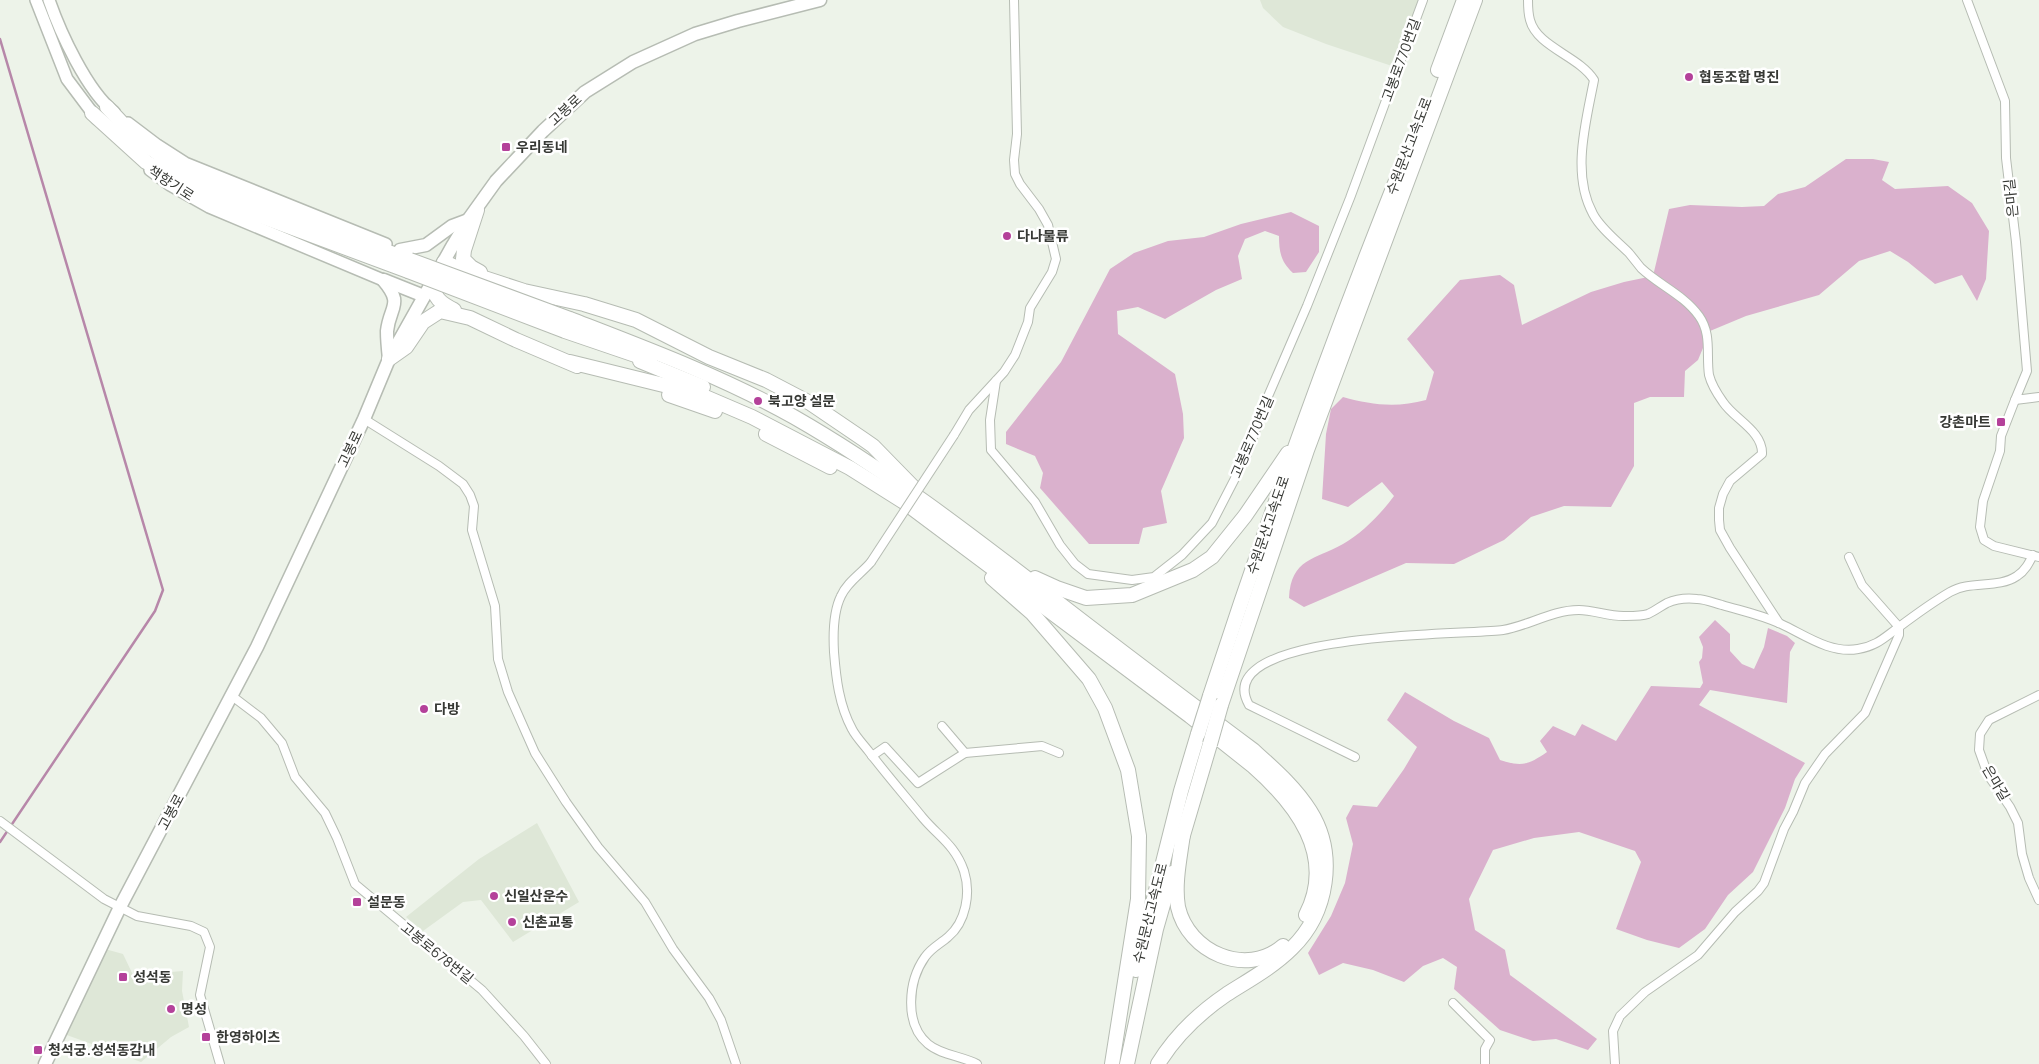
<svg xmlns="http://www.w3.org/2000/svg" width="2039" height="1064" viewBox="0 0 2039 1064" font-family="Manrope,'Noto Sans KR',sans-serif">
<rect width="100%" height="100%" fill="#edf3e9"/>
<g fill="#dee7d7">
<path d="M1260,0h158l-23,67 -69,-23 -43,-17 -20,-19z"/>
<path d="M537,823l42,79 -66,40 -32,-42 -18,2 -40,29 -17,-14 73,-58z"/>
<path d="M105,949l18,5 10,21 50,-4 -1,20 7,36 -18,10 -30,25 -77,-28z"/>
</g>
<g fill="#dab1cd">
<path d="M1846,159h27l16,3 -7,18 13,9 53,-3 24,17 17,28 -3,48 -9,22 -15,-26 -27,9 -27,-22 -18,-11 -31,10 -40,34 -73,21 -36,15 -12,29 -13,11 -1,26h-34l-16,6v63l-23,41 -47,-1 -33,11 -27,23 -50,24 -48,-1 -102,44 -15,-9c2,-40 26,-38 54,-54 18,-10 38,-30 51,-48l-12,-14 -34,25 -26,-8 4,-65 5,-25 12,-12c28,8 54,11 83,3l8,-28 -27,-33 53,-59 40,-5 14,10 8,40 69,-33 33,-10 29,-6 16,-67 21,-4 52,2 22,-1 14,-12 27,-7z"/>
<path d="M1291,212l28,14v26l-13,20 -13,1c-12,-11 -14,-21 -14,-37l-14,-5 -20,8 -7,17 4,23 -26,11 -51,29 -27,-12 -21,4 1,23 57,40 8,40 1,24 -23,53 6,32 -24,5 -4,16h-50l-49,-56 3,-15 -8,-17 -29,-12v-12l55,-70 49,-93 24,-16 34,-12 36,-4 37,-13z"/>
<path d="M1715,620l15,14v17l12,13 12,5 10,-22 4,-19 19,8 8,7 -5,9 -3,51 -77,-13 -11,15 106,58 -10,16 -10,29 -32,64 -25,23 -23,34 -26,19 -32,-8 -31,-11 25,-67 -6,-11 -56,-19 -45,6 -41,12 -24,49 6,31 30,20 5,25 87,64 -9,11 -32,-11 -23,2 -33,-11 -46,-41 3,-22 -14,-9 -20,8 -19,16 -31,-12 -30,-7 -24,12 -11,-22 23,-37 14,-33 8,-39 -7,-26 7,-13 24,2 27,-38 13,-22 -30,-27 18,-28 49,29 35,17 11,22c22,7 28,5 47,-8l-7,-11 13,-15 22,10 7,-12 34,17 35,-55 49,2 3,-5 -4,-21 3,-4 1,-11 -4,-10z"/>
</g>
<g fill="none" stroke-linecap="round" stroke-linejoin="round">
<path stroke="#b787a9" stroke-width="2.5" d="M0,39l163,551 -8,21 -155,231"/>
<g stroke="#b6bcb3" stroke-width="10">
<g id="minor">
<path d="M1528,0c0,6 0,13 2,20 7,27 49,36 64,60 -8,42 -23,94 -1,134 8,15 24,27 36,39 4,5 8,10 12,15 18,17 43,27 58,48 13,18 7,39 10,59 2,8 9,20 14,27 11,17 40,29 39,52l-32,27 -7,13 -4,14v12l1,10 10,18 49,75"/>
<path d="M1967,0l38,101 1,57 10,84 11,129 -12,29 24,-3"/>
<path d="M996,381l-6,39 1,30 44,52 25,43 15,19 13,10 44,6 22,-3 28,-22 30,-32 33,-64 21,-58 41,-95 43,-108 73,-198"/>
<path d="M2015,400l-14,36 -1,15 -17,50 -3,26 4,13 10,6 45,11"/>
<path d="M364,419l75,47 24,18 7,11 4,11 -2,24 23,76 3,53 10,33 19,43 8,18 31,49 32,45 47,55 28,47 36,49 12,22 15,44"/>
<path d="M954,435l15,-25 35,-38 11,-17 13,-33 2,-14 22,-36 4,-13 -8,-34 -9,-16 -19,-25 -5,-10 -1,-14 3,-26 -3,-134"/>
<path d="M871,562c-9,11 -24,20 -30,34 -8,16 -8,38 -7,56 2,26 5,53 18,77 4,8 12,16 18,24 17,22 35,43 53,65 16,19 32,27 41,53 7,22 2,51 -16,66 -8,7 -17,11 -23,20 -17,24 -21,67 3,87 13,11 34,12 49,20"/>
<path d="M2039,695l-50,25 -9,14 -1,16 9,25 22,32 8,16 4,31 7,24 10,22"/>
<path d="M232,696l29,22 21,25 13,34 30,36 12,25 18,46 127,106 42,46 22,28"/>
<path d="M942,726l23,27"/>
<path d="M872,756l13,-9 33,36 47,-30 77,-7 17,7"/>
<path d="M1355,757l-106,-52c-42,-74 220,-70 254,-75 25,-4 49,-20 76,-20 15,0 31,7 47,6 7,0 16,0 22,-2 7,-3 13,-8 19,-11 9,-4 21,-5 30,-4 8,0 17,4 25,6 20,6 40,10 59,19 24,11 49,30 77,25 19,-3 27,-12 41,-22 16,-12 34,-25 51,-35 20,-12 48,-3 67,-16 8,-5 12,-13 16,-21"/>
<path d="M0,821l104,78 33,17 54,10 13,6 6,15 -10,48 20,69"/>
<path d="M1453,1003l37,37 -5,9v15"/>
<path d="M1615,1064l-2,-33 7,-15 25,-24 53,-37 37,-43 23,-21 6,-8 20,-54 9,-17 12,-29 20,-29 40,-41 34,-78v-8l-37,-42 -13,-28"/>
</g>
</g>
<g stroke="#b6bcb3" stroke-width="14">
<g id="secondary">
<path d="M36,0l31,79 30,40"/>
<path d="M49,0c11,32 38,91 65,112"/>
<path d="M128,123l29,22 28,18 201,81"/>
<path d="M150,170l20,15 39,22 174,73"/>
</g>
</g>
<g stroke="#b6bcb3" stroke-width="15">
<g id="primary">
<path d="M400,250l26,-5 26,-19 16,-6"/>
<path d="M383,280c21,25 7,25 4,51 0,9 1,19 2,28"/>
<path d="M384,280l40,16"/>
<path d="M45,1064l75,-157 137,-260 107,-228 25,-60 64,-114 15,-25 28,-39 47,-50 42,-39 48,-30 62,-28 43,-13 82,-21"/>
</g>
</g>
<g stroke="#b6bcb3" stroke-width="16">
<g id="motorway">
<path d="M1438,70l26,-70"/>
<path d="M107,107l29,31 40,28 22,12 40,18 172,64"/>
<path d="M92,113l54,49 58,33 204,76"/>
<path d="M477,210l-13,40 -1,9 8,8 9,5"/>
<path d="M444,262l25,11 55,18 60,13 52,16 73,37 57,23 44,23 53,36 10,7 42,43"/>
<path d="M432,282c2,16 8,21 22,28"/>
<path d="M570,319c75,29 153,58 224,98 91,52 174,116 257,180 67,52 135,103 202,153 21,19 42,37 57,61 27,43 18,102 -18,137 -19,19 -43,32 -65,46 -28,19 -52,42 -69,70"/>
<path d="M565,331l85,29"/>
<path d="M389,359l17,-12 17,-25 17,-11 30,7 46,22 61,26"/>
<path d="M640,361l63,26"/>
<path d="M570,362l126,31 56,24 98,51 54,34 286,214 63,50c42,37 84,89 53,149"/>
<path d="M669,395l46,16"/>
<path d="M766,434l64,33"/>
<path d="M992,578l40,35 57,66 16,29 23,62 11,66 -1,63 -26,165"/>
<path d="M1035,578l22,10 29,10 46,-3 61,-25 19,-13 33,-41 43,-63"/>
<path d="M1210,696c59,-181 124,-361 195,-538"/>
<path d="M1221,705l86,-255 168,-450"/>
<path d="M1183,834c-3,23 -9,50 -5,73 10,45 68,71 105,39"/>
<path d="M1181,842l29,-98"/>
<path d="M1136,970l45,-179 17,-57"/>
<path d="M1127,1064l29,-135 16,-56"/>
</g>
</g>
<use href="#minor" stroke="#fff" stroke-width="8"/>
<use href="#secondary" stroke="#fff" stroke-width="11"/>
<use href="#primary" stroke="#fff" stroke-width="12"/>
<use href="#motorway" stroke="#fff" stroke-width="14"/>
<g stroke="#b6bcb3" stroke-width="10" stroke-linecap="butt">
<path id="minor-bridge" d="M871,562l83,-127"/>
</g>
<g stroke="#b6bcb3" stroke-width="16" stroke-linecap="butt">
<g id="motorway-bridge">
<path d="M410,260l160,59"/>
<path d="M408,271l157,60"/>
<path d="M1198,734l12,-38"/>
<path d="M1210,744l11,-39"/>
</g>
</g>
<use href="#minor-bridge" stroke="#fff" stroke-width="8"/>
<use href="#motorway-bridge" stroke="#fff" stroke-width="14"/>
</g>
<g fill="#b4419a" stroke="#fff" stroke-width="2">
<circle cx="1689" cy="77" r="5"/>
<rect x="501" y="142" width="10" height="10" rx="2.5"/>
<circle cx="1007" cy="236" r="5"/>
<circle cx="758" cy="401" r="5"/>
<rect x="1996" y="417" width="10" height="10" rx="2.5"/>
<circle cx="424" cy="709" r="5"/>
<circle cx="494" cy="896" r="5"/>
<rect x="352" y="897" width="10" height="10" rx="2.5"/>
<circle cx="512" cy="922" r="5"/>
<rect x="118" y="972" width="10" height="10" rx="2.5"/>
<circle cx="171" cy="1009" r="5"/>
<rect x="201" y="1032" width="10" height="10" rx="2.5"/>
<rect x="33" y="1045" width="10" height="10" rx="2.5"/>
</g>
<g text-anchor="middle" stroke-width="5" stroke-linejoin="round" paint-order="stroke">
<g font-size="14" fill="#373935" stroke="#fff">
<text transform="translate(1401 60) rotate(-70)" y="5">고봉로770번길</text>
<text transform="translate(565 110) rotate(-43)" y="5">고봉로</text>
<text transform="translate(1409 146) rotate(-69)" y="5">수원문산고속도로</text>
<text transform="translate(171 183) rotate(33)" y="5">책향기로</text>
<text transform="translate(2011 198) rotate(-96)" y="5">은마길</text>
<text transform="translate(1252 437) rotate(-67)" y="5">고봉로770번길</text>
<text transform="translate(350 449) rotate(-65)" y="5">고봉로</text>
<text transform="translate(1268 525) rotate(-71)" y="5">수원문산고속도로</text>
<text transform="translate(1996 783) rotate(59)" y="5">은마길</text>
<text transform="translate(171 812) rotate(-62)" y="5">고봉로</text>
<text transform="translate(1150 913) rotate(-76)" y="5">수원문산고속도로</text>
<text transform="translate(437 953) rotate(39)" y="5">고봉로678번길</text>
</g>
<g font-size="14" font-weight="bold" fill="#373935" stroke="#fff" text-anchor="start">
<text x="1699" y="82">협동조합 명진</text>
<text x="516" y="152">우리동네</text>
<text x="1017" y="241">다나물류</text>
<text x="768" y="406">북고양 설문</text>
<text x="1991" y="427" text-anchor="end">강촌마트</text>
<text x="434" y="714">다방</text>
<text x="504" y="901">신일산운수</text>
<text x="367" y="907">설문동</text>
<text x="522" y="927">신촌교통</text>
<text x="133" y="982">성석동</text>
<text x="181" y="1014">명성</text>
<text x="216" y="1042">한영하이츠</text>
<text x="48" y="1055">청석궁.성석동감내</text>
</g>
</g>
</svg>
